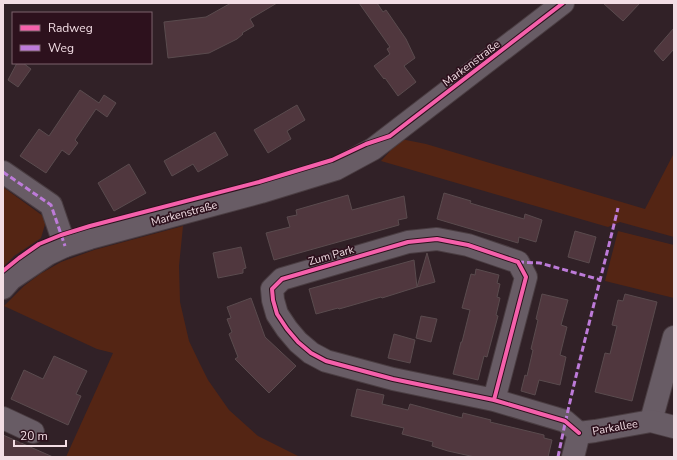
<svg xmlns="http://www.w3.org/2000/svg" width="677" height="460" viewBox="0 0 677 460" font-family="'Nunito Sans',sans-serif">
<rect width="100%" height="100%" fill="#312127"/>
<g fill="#542514">
<path d="M401,139l25,5 219,65 29,-56v84l-54,-15 -12,5 -227,-66z"/>
<path d="M3,187l40,29 3,5 -5,17 -27,18 -11,11z"/>
<path d="M183,226l-4,40 1,36 9,39 11,23 8,16 21,30 29,26 42,21h-234l47,-104 -16,-4 -93,-43 20,-20 16,-12 21,-12 33,-12z"/>
<path d="M618,231l56,14v53l-69,-17z"/>
</g>
<g fill="#50373e" stroke="#5a4b4e">
<path d="M231,3h46l-27,16 4,7 -12,7 1,1 -6,5 -28,14 -41,5 -4,-36 42,-5z"/>
<path d="M359,3h18l6,9 3,-2 20,29 9,19 -11,8 12,16 -18,14 -13,-18 -1,1 -10,-13 16,-12 -3,-5 3,-2z"/>
<path d="M603,3h37l-17,18z"/>
<path d="M674,28v21l-11,12 -9,-10z"/>
<path d="M17,63h6l8,6 -13,18 -10,-7z"/>
<path d="M80,90l19,13 5,-8 12,8 -9,14 -11,-8 -21,31 3,3 -9,12 -7,-5 -16,23 -26,-17 19,-27 10,7z"/>
<path d="M297,105l8,15 -18,11 4,8 -23,14 -14,-23z"/>
<path d="M215,132l13,23 -30,17 -5,-8 -21,12 -8,-15z"/>
<path d="M129,164l17,29 -32,18 -16,-28z"/>
<path d="M444,193l27,8 -1,2 54,16 1,-5 17,6 -6,22 -17,-5 -1,6 -81,-24z"/>
<path d="M348,195l4,15 52,-14 3,22 -9,2 1,5 -125,35 -8,-27 24,-6 -3,-10 10,-2 -1,-5z"/>
<path d="M575,231l21,6 -7,26 -21,-6z"/>
<path d="M241,247l5,21 -3,1v4l-25,5 -5,-25z"/>
<path d="M427,253l8,29 -18,5z"/>
<path d="M414,260l3,27 -35,11 -1,-1 -42,12 -1,-1 -22,6 -7,-25z"/>
<path d="M476,269l23,6 -2,8 3,1 -3,13 3,1 -4,17 2,1 -11,41 -3,-1 -6,24 -25,-6 8,-32h1l8,-32 -8,-2 9,-34 4,1z"/>
<path d="M542,294l26,6 -7,25 6,2 -7,28 6,2 -6,28 -21,-5 -4,15 -14,-4 4,-16 2,1 6,-26 -2,-1 7,-29 -2,-1z"/>
<path d="M625,294l32,8 -25,99 -37,-9 10,-39 5,1 7,-28 -5,-1 6,-25 5,1z"/>
<path d="M251,298l14,39 31,29 -27,27 -34,-34 3,-2 -9,-23 3,-2 -5,-13 4,-1 -4,-11z"/>
<path d="M421,316l16,3 -6,23 -15,-4z"/>
<path d="M394,334l21,6 -5,23 -22,-5z"/>
<path d="M54,356l33,15 -11,23 5,2 -13,29 -57,-26 13,-29 19,9z"/>
<path d="M357,389l27,6 -2,9 26,6 2,-6 52,14 1,-5 28,7 -1,2 54,13v3l8,2 -4,17h-73l-27,-6 -16,-5 1,-4 -31,-8 2,-6 -53,-12z"/>
<path d="M3,435l50,22h-50z"/>
</g>
<g fill="none" stroke-linecap="round" stroke-linejoin="round">
<g stroke="#4a3d42" stroke-width="24">
<g id="minor">
<path d="M3,172l48,33 14,41"/>
<path d="M3,288l8,-9 37,-25 17,-8 25,-8 171,-46 75,-23 37,-20 190,-146"/>
<path d="M494,400l32,-123 -8,-15 -50,-17 -31,-6 -29,3 -126,37 -10,10 1,11 4,14 10,15 11,13 13,11 15,8 67,18 101,21 71,21 14,12"/>
<path d="M3,418l30,14"/>
<path d="M651,421l23,-84"/>
<path d="M579,433l16,-2 56,-10 23,6"/>
<path d="M573,457l6,-24"/>
</g>
</g>
<use href="#minor" stroke="#685c65" stroke-width="22"/>
<g stroke="#bd7bd9" stroke-width="3" stroke-dasharray="6 3" stroke-linecap="butt">
<path d="M3,172l48,33 14,41"/>
<path d="M518,262l22,1 61,17"/>
<path d="M558,457c17,-84 40,-166 60,-249"/>
</g>
<g stroke="#2d111d" stroke-width="6">
<g id="cycleway">
<path d="M3,271l16,-13 20,-14 22,-9 29,-9 169,-44 73,-22 34,-16 24,-8 173,-133"/>
<path d="M494,400l32,-123 -8,-15 -50,-17 -31,-6 -29,3 -126,37 -10,10 1,11 4,14 10,15 11,13 13,11 15,8 67,18 101,21 71,21 14,12"/>
</g>
</g>
<use href="#cycleway" stroke="#f560ab" stroke-width="4"/>
</g>
<g text-anchor="middle" stroke-width="3.5" stroke-linejoin="round" paint-order="stroke">
<g font-size="11" fill="#f2dde4" stroke="#2d111d">
<text transform="translate(471 63) rotate(-37)" y="4">Markenstraße</text>
<text transform="translate(184 213) rotate(-15)" y="4">Markenstraße</text>
<text transform="translate(331 255) rotate(-16)" y="4">Zum Park</text>
<text transform="translate(615 427) rotate(-10)" y="4">Parkallee</text>
</g>
</g>
<rect width="677" height="460" fill="none" stroke="#f2dde4" stroke-width="8"/>
<rect x="12" y="12" width="140" height="52" fill="#2d111d" stroke="#7c636d"/>
<rect x="20" y="25" width="20" height="6" fill="#f560ab" stroke="#7c636d"/>
<text x="48" y="32" font-size="12" fill="#f2dde4">Radweg</text>
<rect x="20" y="45" width="20" height="6" fill="#bd7bd9" stroke="#7c636d"/>
<text x="48" y="52" font-size="12" fill="#f2dde4">Weg</text>
<path d="M14 440v6h52v-6" fill="none" stroke="#f2dde4" stroke-width="2"/>
<text x="20" y="440" font-size="12" fill="#f2dde4" stroke="#2d111d" stroke-width="3" paint-order="stroke">20 m</text>
</svg>
